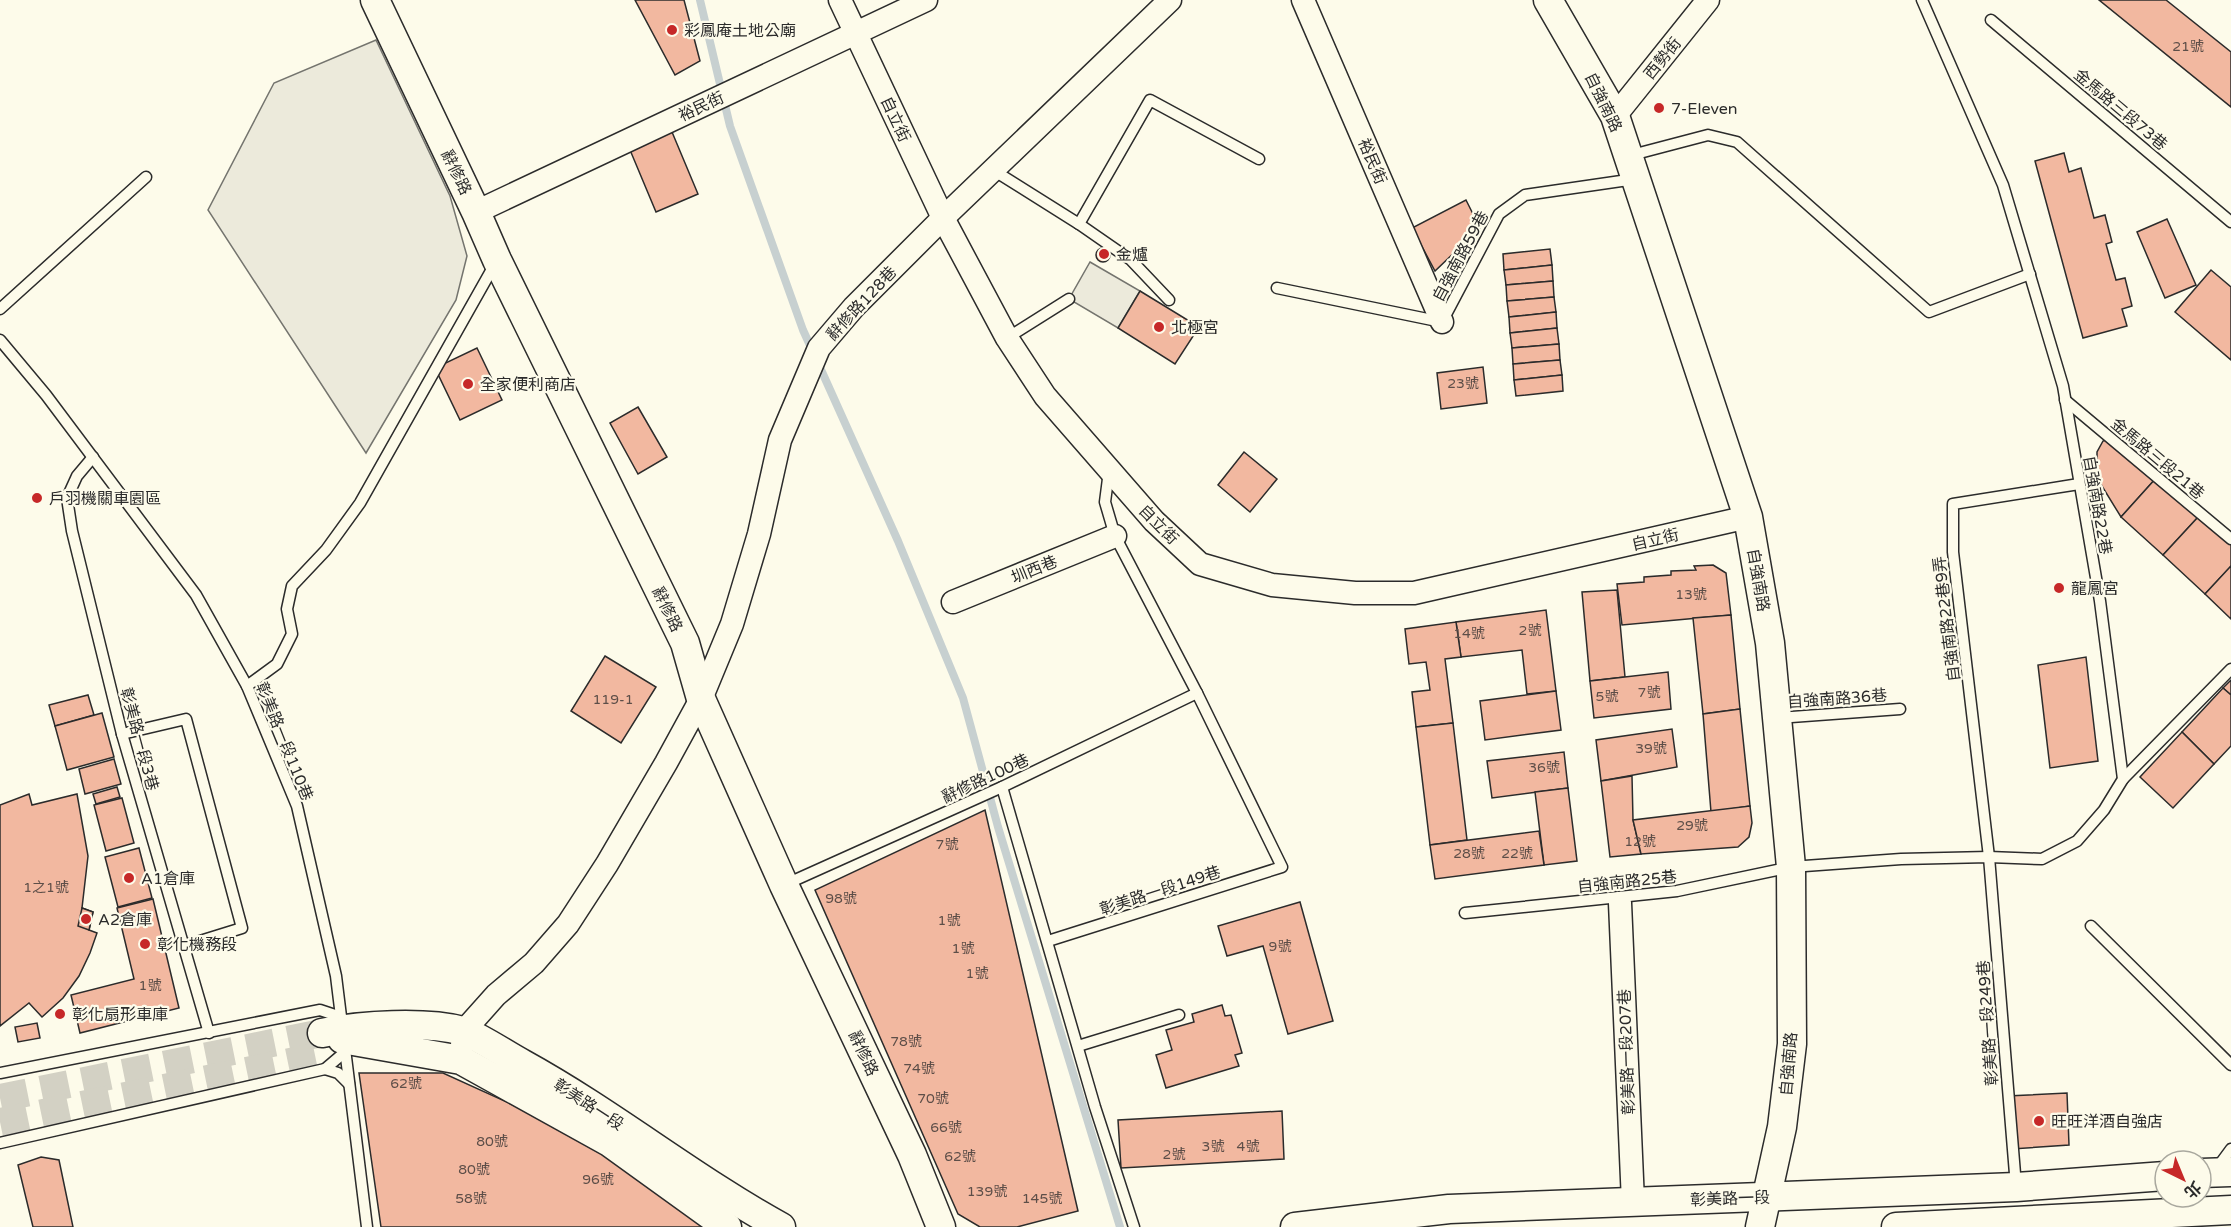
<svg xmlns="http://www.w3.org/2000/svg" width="2231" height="1227" viewBox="0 0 2231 1227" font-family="'Varela Round','Noto Sans TC',sans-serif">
<rect width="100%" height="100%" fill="#fdfbea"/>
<g fill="#eceadb" stroke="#74746e" stroke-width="1.5">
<path d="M376,40l74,156 17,60 -11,44 -90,153 -158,-243 66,-127z"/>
<path d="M1090,262l50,29 -22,37 -49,-29z"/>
</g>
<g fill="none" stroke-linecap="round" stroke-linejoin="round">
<g stroke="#c7d0d0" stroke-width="8">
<path d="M700,0l30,126 73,204 10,22"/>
<path d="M818,363l80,178 65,157 35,129 122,400"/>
</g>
</g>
<g fill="#f2b8a0" stroke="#2b2b2b" stroke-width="1.5">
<path d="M635,0h49l16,61 -25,14z"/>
<path d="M2099,0h67l65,52v55z"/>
<path d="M672,132l26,62 -42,18 -26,-62z"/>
<path d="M2064,153l5,19 12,-4 13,50 11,-3 7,27 -6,2 10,36 9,-2 7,28 -10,3 5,17 -44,12 -48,-177z"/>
<path d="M1466,200l14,28 -45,43 -23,-43z"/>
<path d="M2167,219l29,66 -31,13 -28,-66z"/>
<circle cx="1103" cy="255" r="7"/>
<path d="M1550,249l2,16 -48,5 -1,-16z"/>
<path d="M1552,265l1,16 -47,4 -2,-15z"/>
<path d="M2211,270l20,17v73l-56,-48z"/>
<path d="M1553,281l1,16 -47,4 -1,-16z"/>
<path d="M1140,291l59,36 -24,37 -57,-36z"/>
<path d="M1554,297l2,15 -47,5 -2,-16z"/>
<path d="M1556,312l1,16 -47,5 -1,-16z"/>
<path d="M1557,328l2,16 -47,4 -2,-15z"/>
<path d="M1559,344l1,16 -47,4 -1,-16z"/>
<path d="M477,348l25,52 -42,20 -25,-52z"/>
<path d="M1560,360l2,15 -48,5 -1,-16z"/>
<path d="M1483,367l4,36 -46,6 -4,-36z"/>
<path d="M1562,375l1,16 -47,5 -2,-16z"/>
<path d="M638,407l29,50 -29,17 -28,-51z"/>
<path d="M2111,438l46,39 -36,40 -24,-39v-26l6,-11z"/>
<path d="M1244,452l33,27 -27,33 -32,-27z"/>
<path d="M2157,477l42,39 -36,39 -42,-38z"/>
<path d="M2199,516l32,29v21l-26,28 -42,-39z"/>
<path d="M1713,565l13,8 5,42 -109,10 -5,-41 27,-2v-5l27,-2v-4l25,-1 -2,-4z"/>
<path d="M2231,566v53l-26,-25z"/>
<path d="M1617,590l8,87 -35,4 -8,-89z"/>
<path d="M1546,610l10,81 -29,3 -5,-44 -61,7 -5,-35z"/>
<path d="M1731,615l9,94 -37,5 -10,-96z"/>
<path d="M1456,622l5,35 -16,2 8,64 -37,4 -4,-35 18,-2 -4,-28 -17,2 -4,-35z"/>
<path d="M605,656l51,31 -35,56 -50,-32z"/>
<path d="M2086,657l12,104 -48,7 -12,-103z"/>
<path d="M1668,672l3,37 -77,9 -4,-37z"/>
<path d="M2231,680v15l-8,-7z"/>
<path d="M2223,688l8,7v51l-17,18 -32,-32z"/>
<path d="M1556,691l5,39 -76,10 -5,-39z"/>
<path d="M88,695l6,20 -39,11 -6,-21z"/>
<path d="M1740,709l10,97 -39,6 -8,-98z"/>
<path d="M102,713l12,44 -47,13 -12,-44z"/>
<path d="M1453,723l14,117 -37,5 -14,-118z"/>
<path d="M1672,729l5,38 -76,14 -5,-41z"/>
<path d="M2182,732l32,32 -41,44 -33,-31z"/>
<path d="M1564,752l4,36 -76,10 -5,-37z"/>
<path d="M114,759l7,25 -36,10 -6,-25z"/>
<path d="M1632,776l1,44 8,34 -31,3 -9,-76z"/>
<path d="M117,787l3,10 -24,7 -3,-10z"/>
<path d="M1568,788l9,73 -33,4 -9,-73z"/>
<path d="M29,794l3,11 45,-11 11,62 -6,52 11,4 -4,18 8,3 -7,20 -11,23 -16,22 -21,19 -13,-14 -29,23v-221z"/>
<path d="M122,798l12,45 -28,8 -12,-46z"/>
<path d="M1750,806l2,17 -3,14 -11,10 -97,7 -8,-34z"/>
<path d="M985,810l93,401 -61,16h-37l-22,-13 -143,-324z"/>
<path d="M1539,831l5,34 -109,14 -5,-34z"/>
<path d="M139,848l13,50 -34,9 -13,-50z"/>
<path d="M153,899l26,109 -99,25 -9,-38 63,-16 -17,-71z"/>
<path d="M1300,902l33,119 -45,13 -25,-88 -36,10 -9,-30z"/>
<path d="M82,908l11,4 -4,18 -11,-4z"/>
<path d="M1222,1005l3,11 6,-1 11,38 -7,2 4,11 -73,22 -10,-33 16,-5 -6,-20 28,-8 -2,-8z"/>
<path d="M37,1023l3,15 -22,4 -3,-15z"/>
<path d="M359,1073h84l123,56 140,98h-325z"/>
<path d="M2067,1093l2,52 -57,4 -5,-53z"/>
<path d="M1282,1111l2,48 -163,9 -3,-48z"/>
<path d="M41,1157l18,3 14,67h-40l-15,-62z"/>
</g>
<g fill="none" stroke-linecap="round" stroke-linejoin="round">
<g stroke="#d3d1c4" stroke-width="28" stroke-dasharray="28 14" stroke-linecap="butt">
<path d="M0,1098l322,-65"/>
<path d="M0,1122l324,-67"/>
</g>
<g stroke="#2b2b2b" stroke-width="13">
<g id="service">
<path d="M1991,20l240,202"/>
<path d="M1628,156l80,-21 29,7 192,170 101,-38"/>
<path d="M993,170l86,54 71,-124 109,59"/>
<path d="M1079,224l52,36 38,40"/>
<path d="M1277,288l165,34 57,-108 26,-19 110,-16"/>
<path d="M0,309l146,-132"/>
<path d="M1007,338l62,-39"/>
<path d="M0,340l46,55 150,200 51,91 50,120 39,170 31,251"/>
<path d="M2065,400l166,139"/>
<path d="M93,457l-16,19 -10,22 5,33 50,203 87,299"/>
<path d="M247,686l30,-22 15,-30 -5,-25 5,-23 34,-36 34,-47 136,-241"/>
<path d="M1777,718l123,-9"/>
<path d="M122,734l64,-15 56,209 -58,18"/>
<path d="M2123,779l108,-110"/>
<path d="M1002,787l93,320 39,120"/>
<path d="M784,885l218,-98 195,-94"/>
<path d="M1465,913l212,-22 114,-24 110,-8 88,-2 53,2 35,-18 27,-31 19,-31 -23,-178 -37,-215 -60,-201 -81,-185"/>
<path d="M2091,926l140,139"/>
<path d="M1048,941l234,-74 -85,-174 -82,-157 -10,-34 4,-31"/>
<path d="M1078,1046l101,-31"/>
<path d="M325,1069l13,4 11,11"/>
<path d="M0,1073l320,-63 21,7"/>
<path d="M0,1143l325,-74 20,-17"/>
<path d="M2217,1168l14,-19"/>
<path d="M2016,1186l-27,-329 -36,-305v-48l126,-20"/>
</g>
</g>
<g stroke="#2b2b2b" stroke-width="25">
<g id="minor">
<path d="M840,0l103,218 64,120 38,58 109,125 46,43 72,21 83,8h59l334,-76"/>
<path d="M1303,0l139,322"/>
<path d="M1615,116l93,-116"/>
<path d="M476,212l450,-212"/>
<path d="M953,602l162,-66"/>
<path d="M1620,903l13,299"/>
<path d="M462,1045l1,-13 33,-37 38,-32 34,-39 39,-60 59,-101 35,-64 31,-75 27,-90 21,-94 39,-92 35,-41 89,-89 227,-218"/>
</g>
</g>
<g stroke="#2b2b2b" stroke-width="31">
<g id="tertiary">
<path d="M375,0l101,212 21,48 188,383 16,56 83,186 128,270 29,72"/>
<path d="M1548,0l67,116 133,401 22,126 21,224 1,177 -10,83 -22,100"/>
<path d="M322,1033c38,-8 103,-12 141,-2 17,6 43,24 60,33 89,49 169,114 258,163"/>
<path d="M342,1039l119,21 148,82 118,85"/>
<path d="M2201,1173l30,-1"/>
<path d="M1295,1227l154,-18 567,-22 149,-11"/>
<path d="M1896,1227l335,-17"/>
</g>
</g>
<use href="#service" stroke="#fdfbea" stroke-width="10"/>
<use href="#minor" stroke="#fdfbea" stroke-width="22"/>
<use href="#tertiary" stroke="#fdfbea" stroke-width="28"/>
</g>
<g fill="#c62828" stroke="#fdfbea" stroke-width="2">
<circle cx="672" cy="30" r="6"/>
<circle cx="1659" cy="108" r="6"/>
<circle cx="1104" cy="254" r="6"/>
<circle cx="1159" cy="327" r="6"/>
<circle cx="468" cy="384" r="6"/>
<circle cx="37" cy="498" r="6"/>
<circle cx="2059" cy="588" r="6"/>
<circle cx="129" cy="878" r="6"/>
<circle cx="86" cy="919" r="6"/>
<circle cx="145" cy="944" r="6"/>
<circle cx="60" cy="1014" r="6"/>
<circle cx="2039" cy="1121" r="6"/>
</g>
<g text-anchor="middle" stroke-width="4.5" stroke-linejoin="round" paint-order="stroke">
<g font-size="14" fill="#5d4e48">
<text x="2188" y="51">21號</text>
<text x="1463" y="388">23號</text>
<text x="1691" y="599">13號</text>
<text x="1530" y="635">2號</text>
<text x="1469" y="638">14號</text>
<text x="1649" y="697">7號</text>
<text x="1607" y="701">5號</text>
<text x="613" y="704">119-1</text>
<text x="1651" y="753">39號</text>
<text x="1544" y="772">36號</text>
<text x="1692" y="830">29號</text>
<text x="1640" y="846">12號</text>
<text x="947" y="849">7號</text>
<text x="1469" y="858">28號</text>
<text x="1517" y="858">22號</text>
<text x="46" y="892">1之1號</text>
<text x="841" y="903">98號</text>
<text x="949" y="925">1號</text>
<text x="1280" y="951">9號</text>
<text x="963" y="953">1號</text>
<text x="977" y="978">1號</text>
<text x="150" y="990">1號</text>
<text x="906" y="1046">78號</text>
<text x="919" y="1073">74號</text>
<text x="406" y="1088">62號</text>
<text x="933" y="1103">70號</text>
<text x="946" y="1132">66號</text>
<text x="492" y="1146">80號</text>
<text x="1213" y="1151">3號</text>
<text x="1248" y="1151">4號</text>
<text x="1174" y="1159">2號</text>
<text x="960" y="1161">62號</text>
<text x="474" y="1174">80號</text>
<text x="598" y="1184">96號</text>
<text x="987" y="1196">139號</text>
<text x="471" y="1203">58號</text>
<text x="1042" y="1203">145號</text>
</g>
<g font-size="16" fill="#2b2b2b" stroke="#fdfbea" text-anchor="start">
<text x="684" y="36">彩鳳庵土地公廟</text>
<text x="1671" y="114">7-Eleven</text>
<text x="1116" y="260">金爐</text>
<text x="1171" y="333">北極宮</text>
<text x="480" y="390">全家便利商店</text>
<text x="49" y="504">戶羽機關車園區</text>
<text x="2071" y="594">龍鳳宮</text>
<text x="141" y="884">A1倉庫</text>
<text x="98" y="925">A2倉庫</text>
<text x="157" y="950">彰化機務段</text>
<text x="72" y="1020">彰化扇形車庫</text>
<text x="2051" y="1127">旺旺洋酒自強店</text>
</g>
<g font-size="16" fill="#2b2b2b" stroke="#fdfbea">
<text transform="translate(1662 58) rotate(-51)" y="6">西勢街</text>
<text transform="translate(1604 102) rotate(64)" y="6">自強南路</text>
<text transform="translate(701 106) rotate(-25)" y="6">裕民街</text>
<text transform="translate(2121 109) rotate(40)" y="6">金馬路三段73巷</text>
<text transform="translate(896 119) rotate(65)" y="6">自立街</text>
<text transform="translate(1373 161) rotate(67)" y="6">裕民街</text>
<text transform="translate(457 172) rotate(64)" y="6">辭修路</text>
<text transform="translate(1460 256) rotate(-62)" y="6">自強南路59巷</text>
<text transform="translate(861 303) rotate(-47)" y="6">辭修路128巷</text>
<text transform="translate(2158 458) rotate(40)" y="6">金馬路三段21巷</text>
<text transform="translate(2098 505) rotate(80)" y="6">自強南路22巷</text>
<text transform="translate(1159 524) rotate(45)" y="6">自立街</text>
<text transform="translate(1655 539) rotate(-13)" y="6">自立街</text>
<text transform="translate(1034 569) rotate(-22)" y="6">圳西巷</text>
<text transform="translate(1759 580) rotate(80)" y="6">自強南路</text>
<text transform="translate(668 609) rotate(64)" y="6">辭修路</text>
<text transform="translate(1946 619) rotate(-97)" y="6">自強南路22巷9弄</text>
<text transform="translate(1837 698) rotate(-4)" y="6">自強南路36巷</text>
<text transform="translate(140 739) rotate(75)" y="6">彰美路一段3巷</text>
<text transform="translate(285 741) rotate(68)" y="6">彰美路一段110巷</text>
<text transform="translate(985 778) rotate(-25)" y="6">辭修路100巷</text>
<text transform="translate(1627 881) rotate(-6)" y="6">自強南路25巷</text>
<text transform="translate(1160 890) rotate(-18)" y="6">彰美路一段149巷</text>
<text transform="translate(1987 1023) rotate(-94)" y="6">彰美路一段249巷</text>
<text transform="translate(1626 1052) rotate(-92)" y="6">彰美路一段207巷</text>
<text transform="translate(864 1053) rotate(65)" y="6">辭修路</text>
<text transform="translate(1788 1064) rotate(-85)" y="6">自強南路</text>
<text transform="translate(589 1104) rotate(33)" y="6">彰美路一段</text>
<text transform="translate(1730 1198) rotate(-2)" y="6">彰美路一段</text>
</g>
</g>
<g transform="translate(2183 1179) rotate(137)"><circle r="28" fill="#fdfbea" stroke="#a9a89e" stroke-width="1.5"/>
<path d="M0-4.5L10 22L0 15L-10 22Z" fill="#c62828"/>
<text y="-9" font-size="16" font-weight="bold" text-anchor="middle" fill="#2b2b2b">北</text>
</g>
</svg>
